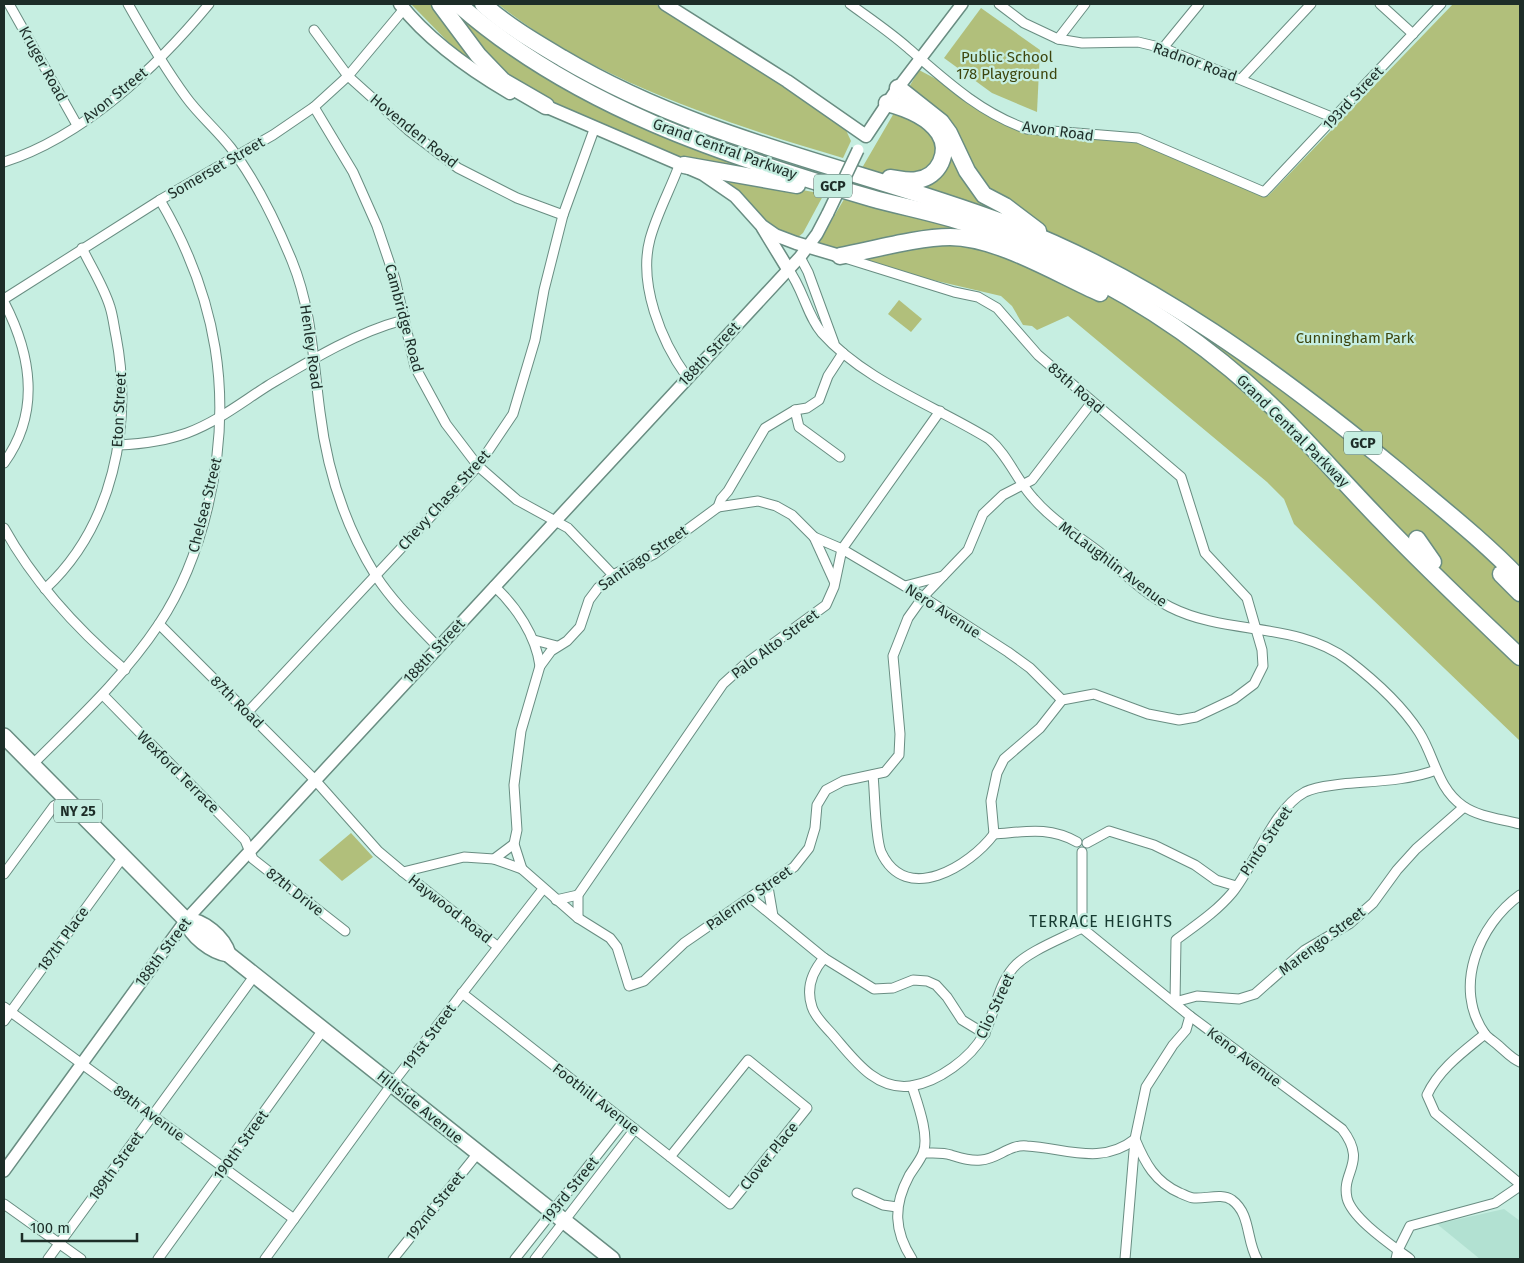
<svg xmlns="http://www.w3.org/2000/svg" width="1524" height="1263" viewBox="0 0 1524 1263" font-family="'Fira Sans',sans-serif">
<rect width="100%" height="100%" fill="#c6eee1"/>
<path fill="#b2e1d2" d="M1504,1209l16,12v38h-40l-43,-35z"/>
<g fill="#b1bf7b">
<path d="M411,4h25l50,67 -34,-25z"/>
<path d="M498,4h157l37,20 153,104 6,13 -8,17c-115,-34 -251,-78 -345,-154z"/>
<path d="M1453,4h67v737l-226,-217 -10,-25 -17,-17 -199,-166 -31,14 -5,-4 -9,-1 -11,-19 -11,-10 -188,-44 40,-68 -44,-17 46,13 64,-110 97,51 45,11 81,7 126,57z"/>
<path d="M981,8l59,42 -3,62 -45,-19 -48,-35z"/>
<path d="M453,13l63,45 53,30 241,96 -113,-21 -29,-9 -126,-52 -40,-27z"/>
<path d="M719,180l40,2 65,12 -21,39 -6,5 -21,-4z"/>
<path d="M899,300l23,19 -11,13 -23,-18z"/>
<path d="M351,833l22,24 -31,24 -23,-21z"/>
</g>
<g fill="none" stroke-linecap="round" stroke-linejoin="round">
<g stroke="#698d82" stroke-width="11">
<g id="minor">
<path d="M9,4l68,121"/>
<path d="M128,4c18,32 36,63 58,93 13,18 31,33 45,51 25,33 45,74 61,113 20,49 21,99 28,151 7,58 25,114 56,164 17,26 40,48 62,71"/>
<path d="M850,4c19,14 40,28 58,44 37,32 72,65 119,81l111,9 126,54 177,-188"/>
<path d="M999,4l25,19 34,16 24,4 56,-1 25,6 171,70"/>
<path d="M1380,4l33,30"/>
<path d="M314,30l34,46 60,54 50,38 59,30 46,17"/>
<path d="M1058,39l27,-35"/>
<path d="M1163,48l36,-44"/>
<path d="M1241,79l70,-75"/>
<path d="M314,107l39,65 24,54 18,53 20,88 31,57 32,42 39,34 51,28 45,47"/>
<path d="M4,162c79,-25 153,-95 205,-158"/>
<path d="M680,163c-9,25 -23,50 -30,76 -12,45 11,102 37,138"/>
<path d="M800,257l8,15 26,71"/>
<path d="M845,258l109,34 24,5 19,11 41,47 143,122 24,76 42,45 15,52 1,16 -9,18 -20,15 -38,18 -17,3 -31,-6 -54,-20 -32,6 -22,28 -36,31 -7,14 -6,28 3,33"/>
<path d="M788,269c15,19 19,47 34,64 44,49 112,72 167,106 19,16 28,42 45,60 18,21 43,36 64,52 23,19 45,42 72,56 57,29 126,14 178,53 26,20 53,44 71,72 16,25 18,56 44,74 16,11 39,13 57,18"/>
<path d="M4,299l156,-99 113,-65 41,-28 34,-31 56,-67"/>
<path d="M4,302c27,52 37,110 0,161"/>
<path d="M795,410l4,17 41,30"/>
<path d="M119,445c23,-1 46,-4 68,-12 30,-11 55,-31 82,-48 42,-25 86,-52 134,-65"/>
<path d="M718,507l40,-6 18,5 16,9 22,22 28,12 81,48 85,55 22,16 32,32"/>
<path d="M4,528c30,54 74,102 121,142"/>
<path d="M814,537l20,44"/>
<path d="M494,586c22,20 42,50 46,80"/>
<path d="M905,586l38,-10"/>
<path d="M45,589c68,-63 88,-164 71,-253 -2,-9 -3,-20 -6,-29 -6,-20 -19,-40 -28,-59"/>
<path d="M159,624l156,156 63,71 25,21 61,-15 30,2 28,10 56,49 32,20 7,9 12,39 15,-5 40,-38 110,-76 15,-19 6,-20 2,-23 9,-15 17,-9 42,-9 14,-17 1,-21 -7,-78 15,-38 15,-21 45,-47 15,-36 20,-19 29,-15 60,-78"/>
<path d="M534,640l23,6"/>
<path d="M103,695l142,145 8,19 92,72"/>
<path d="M247,713l231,-247 35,-52 22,-74 9,-50 19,-75 32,-88"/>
<path d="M32,765c45,-45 91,-87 127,-141 24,-36 39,-76 49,-118 26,-110 9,-209 -48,-306"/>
<path d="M1436,770c-29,11 -63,11 -94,14 -13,2 -25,2 -37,8 -32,17 -50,73 -73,101 -16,19 -36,32 -56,47l-1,62 22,-6 42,3 16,-5 50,-44 44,-26 24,-21 24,-33 19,-21 48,-42"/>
<path d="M873,775c2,19 2,62 8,77 25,54 89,14 113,-18"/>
<path d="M994,834c31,-2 54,-8 83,8"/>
<path d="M1087,843l22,-12 45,14 41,20 21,15 20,6"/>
<path d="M1082,852v76l108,88 152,113c26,34 -1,42 5,69 5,21 46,48 63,61"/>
<path d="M494,859l20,-15"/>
<path d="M522,869l-8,-25 3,-14 -3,-45 7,-54 19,-65 11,-15 16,-10 13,-14 9,-27 9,-12 15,-13 41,-21 64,-47 3,-8 7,-8 37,-63 30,-18 12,-2 12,-8 9,-24 15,-23"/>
<path d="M403,872l94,74"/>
<path d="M4,874l50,-68 13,-8"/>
<path d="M768,887l5,29"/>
<path d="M1520,895c-41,29 -68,93 -35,139 3,4 10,8 14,12 7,6 13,13 21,16"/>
<path d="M752,899l72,59 50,31 19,-1 20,-8 14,1 9,4 11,12 15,23 23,14"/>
<path d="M556,900l22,-5"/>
<path d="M578,918v-23l145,-211 21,-19 82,-60 8,-18 8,-38 98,-138"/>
<path d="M824,958c-12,14 -18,31 -12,49 3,10 13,19 20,27 21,24 43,57 79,52 27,-4 60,-28 73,-52 11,-20 13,-47 29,-66 13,-16 50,-30 69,-40"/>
<path d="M462,993l268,211 77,-96 -59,-48 -78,97"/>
<path d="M4,1007l290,212"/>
<path d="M4,1021l119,-164"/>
<path d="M1485,1034c-22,18 -46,35 -58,61l8,18 85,71"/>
<path d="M912,1086c5,16 18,50 11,67 -3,8 -10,16 -14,23 -16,30 -15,55 3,83"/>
<path d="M924,1153c8,0 19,-1 27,2 10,3 18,6 30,5 17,-1 28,-16 46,-14 38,2 74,20 108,-7 10,24 20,43 45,54 5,2 10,5 14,5 12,1 28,-5 38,2 19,14 14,40 25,59"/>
<path d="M857,1193l26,12 14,2"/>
<path d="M4,1204l77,55"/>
<path d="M48,1259l207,-284"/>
<path d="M158,1259l165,-229"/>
<path d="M265,1259l127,-175 151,-195"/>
<path d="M393,1259l85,-106"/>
<path d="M515,1259l109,-138"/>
<path d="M535,1259l100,-130"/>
<path d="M1125,1259l10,-120 11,-52 27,-42 13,-15 4,-14"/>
<path d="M1396,1259l2,-9 12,-24 85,-23 25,-17"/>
</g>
</g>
<g stroke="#698d82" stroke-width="14">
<g id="tertiary">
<path d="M898,88l64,-84"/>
<path d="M4,1171l182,-251 614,-663 17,-23 11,-21"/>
</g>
</g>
<g stroke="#698d82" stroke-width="15">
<g id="secondary">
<path d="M400,4c29,37 69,65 110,89"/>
<path d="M665,4l122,77 79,55 32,-48"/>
<path d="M538,103l165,71 32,22 27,30 13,9 21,8 44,13"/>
<path d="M763,228l25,41"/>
</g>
</g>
<g stroke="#698d82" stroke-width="18">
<g id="primary">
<path d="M4,736l182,184c6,16 25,31 42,34l384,305"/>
<path d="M186,920c17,1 37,17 42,34"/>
</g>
</g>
<g stroke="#698d82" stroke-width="19">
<g id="motorway">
<path d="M440,4l38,51 25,26 43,25"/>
<path d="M458,4c116,102 267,152 413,194 32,9 66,15 98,26 35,11 68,26 101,42 76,37 147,86 208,146 36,36 70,75 105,111 44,46 91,90 137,134"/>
<path d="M483,4c23,21 52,38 79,54 142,84 294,109 445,166 145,55 273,150 391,247 41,35 85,69 122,108"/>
<path d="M898,88l43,34 8,11 18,38 17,24 21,11 33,25"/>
<path d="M887,103c19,5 41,13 52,30 12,19 0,44 -22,47 -9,2 -18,-1 -27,-2"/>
<path d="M684,165l113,20"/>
<path d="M840,256c32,-6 78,-19 110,-19 47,0 107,37 150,56"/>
<path d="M1417,539l16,23"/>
<path d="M1501,574l19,19"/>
</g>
</g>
<use href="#minor" stroke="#fff" stroke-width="9"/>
<use href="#tertiary" stroke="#fff" stroke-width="11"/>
<use href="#secondary" stroke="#fff" stroke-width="12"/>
<use href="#primary" stroke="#fff" stroke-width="15"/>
<use href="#motorway" stroke="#fff" stroke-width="16"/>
<g stroke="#698d82" stroke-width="14" stroke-linecap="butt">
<path id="tertiary-bridge" d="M828,213l30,-63"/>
</g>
<use href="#tertiary-bridge" stroke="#fff" stroke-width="11"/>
</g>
<g text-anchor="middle" stroke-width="4.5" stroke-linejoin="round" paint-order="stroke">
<g fill="#c6eee1" stroke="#506760" stroke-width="1">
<rect x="814" y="174.5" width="38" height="23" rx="4"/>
<rect x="1344" y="431.5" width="38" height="23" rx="4"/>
<rect x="54" y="799.5" width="48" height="23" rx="4"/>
</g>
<g font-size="14" font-weight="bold" fill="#1d2d28">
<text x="833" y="191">GCP</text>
<text x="1363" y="448">GCP</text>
<text x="78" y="816">NY 25</text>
</g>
<g font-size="15" fill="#3d450d" stroke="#c6eee1">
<text x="1007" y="62">Public School<tspan x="1007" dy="17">178 Playground</tspan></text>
<text x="1355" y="343">Cunningham Park</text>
</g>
<g font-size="15" fill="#1d2d28" stroke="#c6eee1">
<text transform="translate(1195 62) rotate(20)" y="5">Radnor Road</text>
<text transform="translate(43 64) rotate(61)" y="5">Kruger Road</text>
<text transform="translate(115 95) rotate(-39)" y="5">Avon Street</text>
<text transform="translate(1353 98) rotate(-47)" y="5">193rd Street</text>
<text transform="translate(414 131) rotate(39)" y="5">Hovenden Road</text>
<text transform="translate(1058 131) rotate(8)" y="5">Avon Road</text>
<text transform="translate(725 149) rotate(20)" y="5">Grand Central Parkway</text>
<text transform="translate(216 168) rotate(-30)" y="5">Somerset Street</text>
<text transform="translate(404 318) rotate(75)" y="5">Cambridge Road</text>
<text transform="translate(311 347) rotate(82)" y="5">Henley Road</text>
<text transform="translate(709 354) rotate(-47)" y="5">188th Street</text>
<text transform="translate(1076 388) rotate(41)" y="5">85th Road</text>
<text transform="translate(119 410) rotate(-87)" y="5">Eton Street</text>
<text transform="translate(1293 431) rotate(45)" y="5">Grand Central Parkway</text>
<text transform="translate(444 500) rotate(-48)" y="5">Chevy Chase Street</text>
<text transform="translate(205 505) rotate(-76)" y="5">Chelsea Street</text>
<text transform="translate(643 558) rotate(-34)" y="5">Santiago Street</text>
<text transform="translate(1113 564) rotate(37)" y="5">McLaughlin Avenue</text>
<text transform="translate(943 611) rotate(33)" y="5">Nero Avenue</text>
<text transform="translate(775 644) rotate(-37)" y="5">Palo Alto Street</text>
<text transform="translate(434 651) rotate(-47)" y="5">188th Street</text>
<text transform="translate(237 702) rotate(45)" y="5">87th Road</text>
<text transform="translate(178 772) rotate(45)" y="5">Wexford Terrace</text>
<text transform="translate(1266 841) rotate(-56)" y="5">Pinto Street</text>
<text transform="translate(295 892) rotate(38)" y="5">87th Drive</text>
<text transform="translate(749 898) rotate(-35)" y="5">Palermo Street</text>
<text transform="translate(450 909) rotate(38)" y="5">Haywood Road</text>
<text transform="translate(63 939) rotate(-54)" y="5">187th Place</text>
<text transform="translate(1322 941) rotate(-37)" y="5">Marengo Street</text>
<text transform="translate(163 952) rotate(-53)" y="5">188th Street</text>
<text transform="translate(995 1006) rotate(-65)" y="5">Clio Street</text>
<text transform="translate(429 1037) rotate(-53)" y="5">191st Street</text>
<text transform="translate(1244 1057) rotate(37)" y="5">Keno Avenue</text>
<text transform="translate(596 1099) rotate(38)" y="5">Foothill Avenue</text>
<text transform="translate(420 1107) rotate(39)" y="5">Hillside Avenue</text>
<text transform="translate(149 1113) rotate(36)" y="5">89th Avenue</text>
<text transform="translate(241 1145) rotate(-54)" y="5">190th Street</text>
<text transform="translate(769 1156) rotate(-51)" y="5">Clover Place</text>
<text transform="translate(116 1166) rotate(-54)" y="5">189th Street</text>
<text transform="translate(570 1190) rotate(-51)" y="5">193rd Street</text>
<text transform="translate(435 1206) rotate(-51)" y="5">192nd Street</text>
</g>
<g font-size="16" letter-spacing="1" fill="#173b31" stroke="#c6eee1">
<text x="1101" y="927">TERRACE HEIGHTS</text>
</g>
</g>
<rect width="1524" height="1263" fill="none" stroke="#1d2d28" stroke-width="10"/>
<path d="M22 1233v8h115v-8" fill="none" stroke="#1d2d28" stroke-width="2.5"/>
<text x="30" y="1233" font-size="15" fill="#1d2d28" stroke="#c6eee1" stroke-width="4" paint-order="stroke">100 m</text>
</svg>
